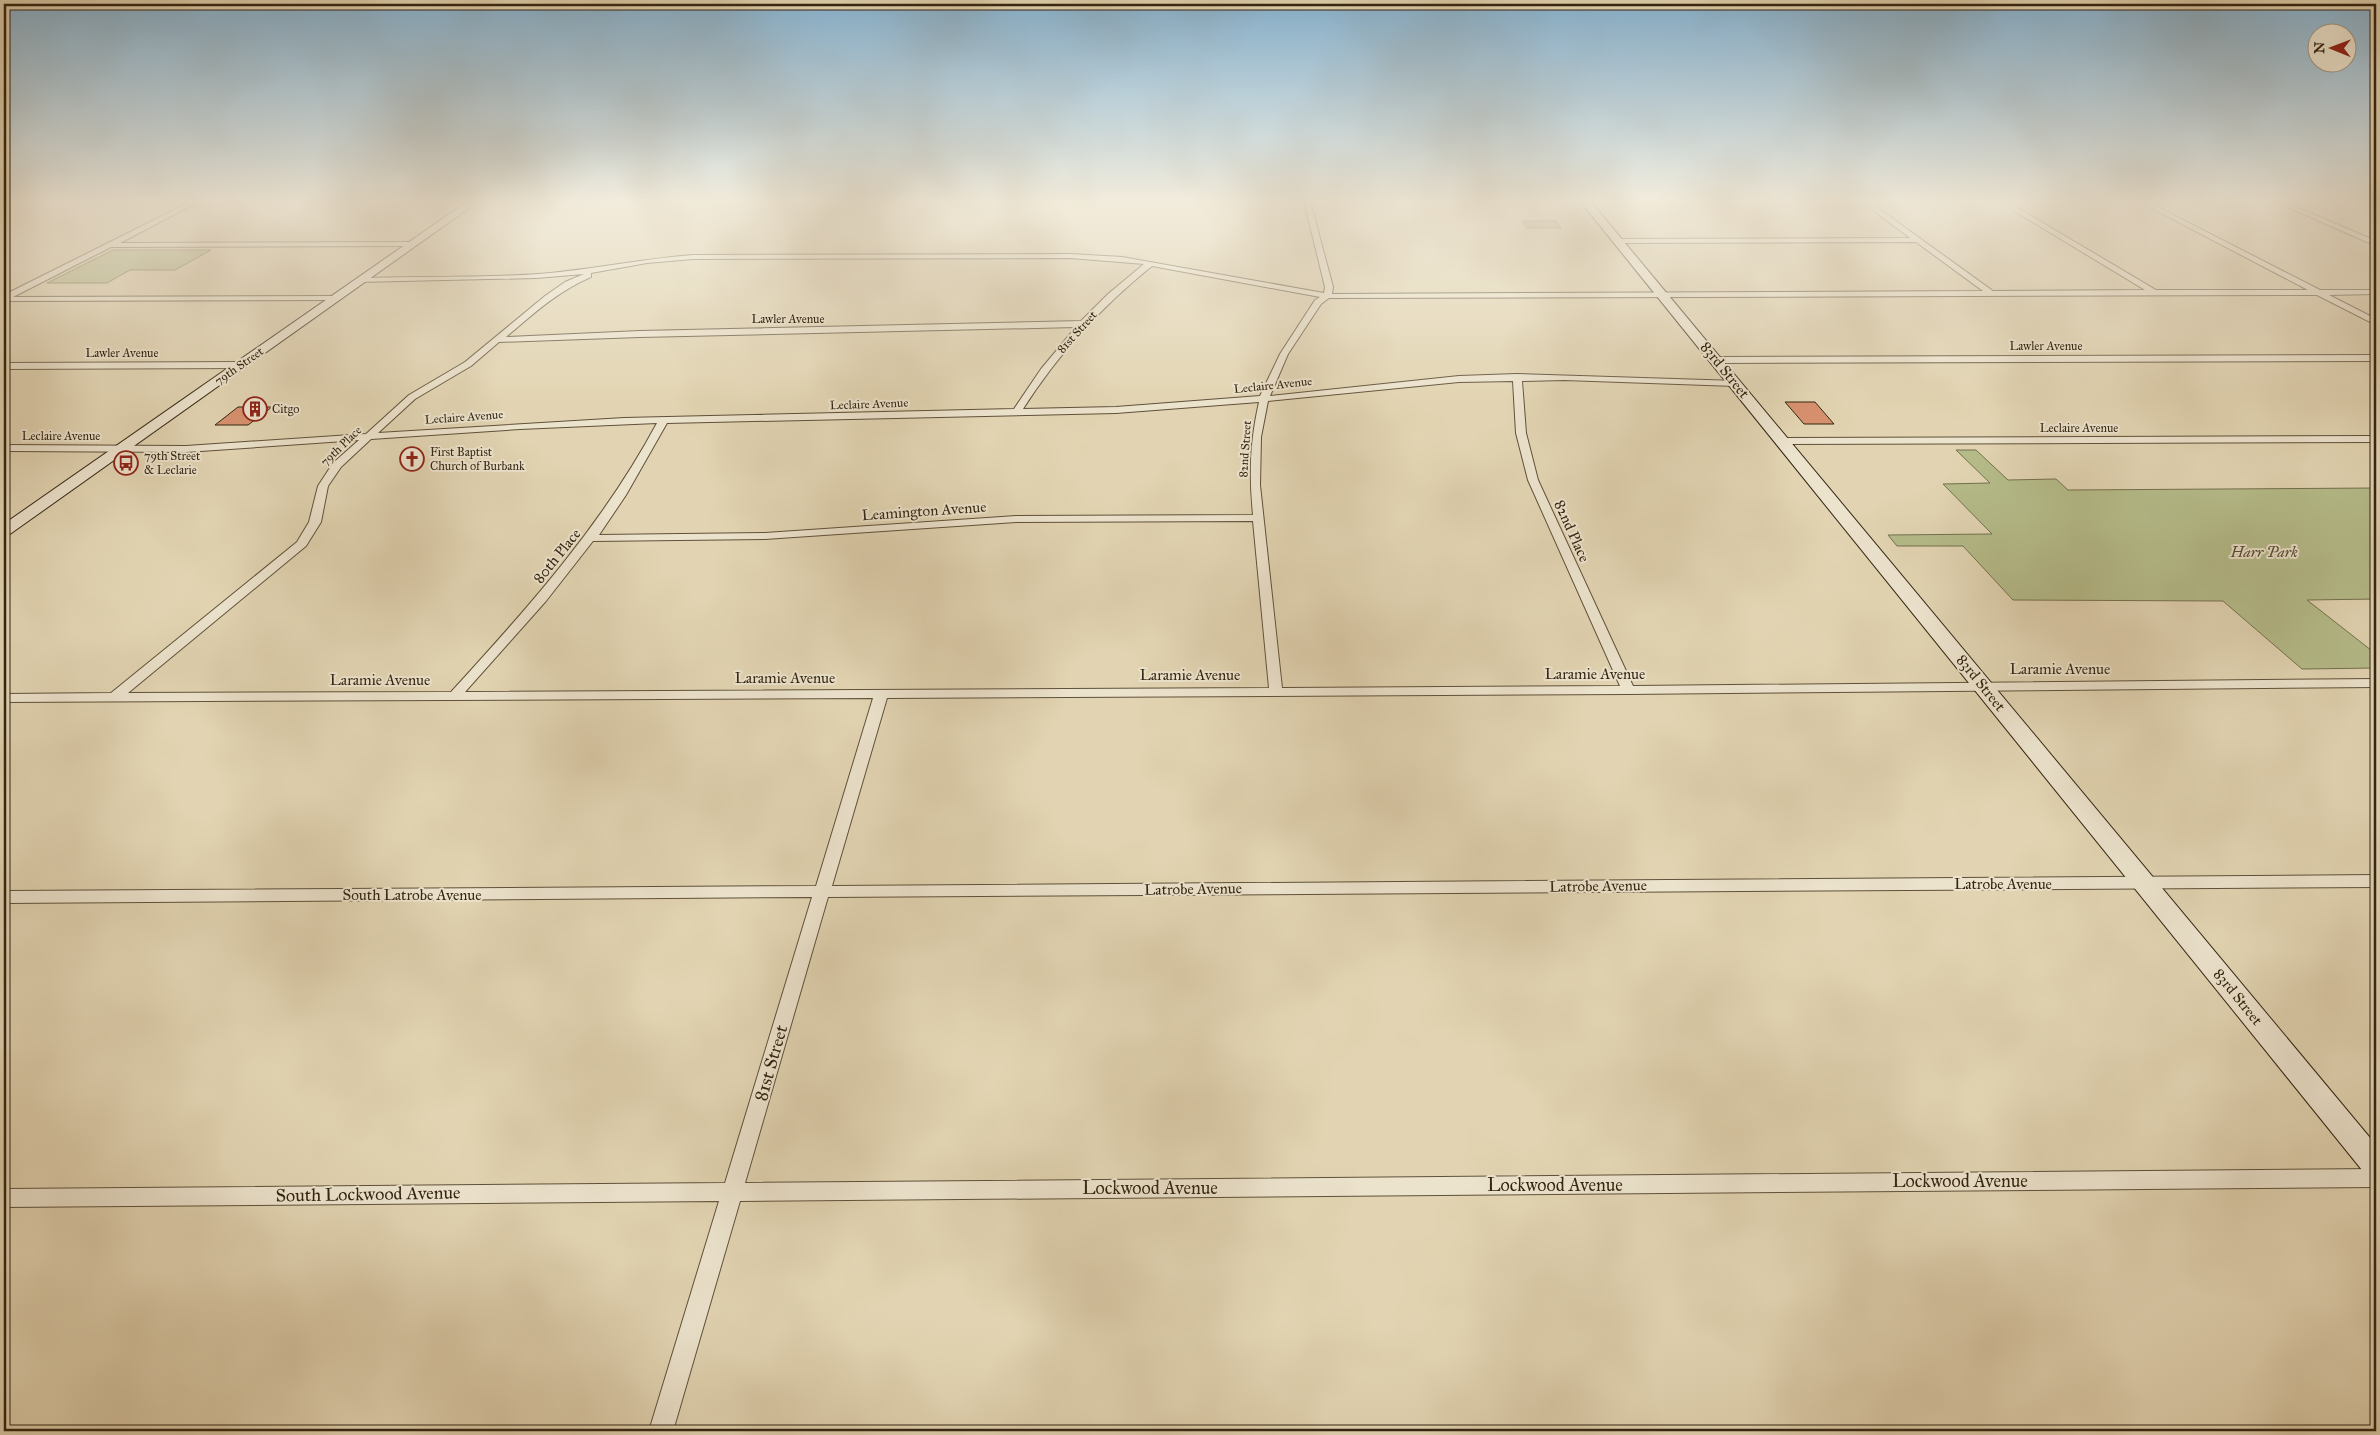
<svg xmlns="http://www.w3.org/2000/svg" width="2380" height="1435" viewBox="0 0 2380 1435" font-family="'IM FELL Great Primer',serif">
<rect width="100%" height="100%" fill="#e2d4b2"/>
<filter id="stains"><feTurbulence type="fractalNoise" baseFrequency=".004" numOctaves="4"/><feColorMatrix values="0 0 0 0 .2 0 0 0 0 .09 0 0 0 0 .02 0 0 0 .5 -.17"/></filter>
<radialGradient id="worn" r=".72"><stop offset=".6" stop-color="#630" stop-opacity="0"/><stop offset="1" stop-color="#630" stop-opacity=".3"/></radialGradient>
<g fill="#b5bc8a" stroke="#74704e">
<path d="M1522,221h34l5,7h-34z"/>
<path d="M113,250h98l-36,20h-45l-23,13h-60z"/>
<path d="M1956,450h20l32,30 48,-1 12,11 308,-2v111l-69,1 69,54v14l-74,1 -79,-68 -210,-1 -50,-54h-66l-9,-11 104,-1 -49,-50 47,-1z"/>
</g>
<g fill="#d8916f" stroke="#332512">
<path d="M1785,402h30l19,22h-30z"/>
<path d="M238,407h34l-24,18h-33z"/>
</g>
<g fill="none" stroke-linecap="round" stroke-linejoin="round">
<g stroke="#5f513a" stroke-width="2">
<g id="street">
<path d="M192,201h8l-80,42 292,-1 4,2 -4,2 -301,1 -98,50 325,-1v4h-3l-331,1v-6z"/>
<path d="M1304,201h6l23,86 -1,7 651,-3 -67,-49 -297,1 -4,-2 4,-2 291,-1 -49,-37h7l125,90 152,-1 -147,-89h8l150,89h152l-170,-89h8l174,89h56v4l-47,1 47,24v6l-59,-30 -988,3 -8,6 -33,50 -18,42 189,-20 58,-2 221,7 2,2 -5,3 -171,-6 -42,1 4,52 12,47 95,206 743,-7v8l-748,7 -741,4 -55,188 1544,-11v12l-1548,10 -83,286 1631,-14v18l-1636,14 -67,230h-24l70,-230 -715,6v-18l721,-6 87,-286 -808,6v-12l812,-5 57,-188 -869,4v-8l107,-1 186,-151 12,-20 9,-36 15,-23 26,-23 -173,12 -182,-1v-6l182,1 180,-12 43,-39 56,-33 80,-66 20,-14 19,-8 -48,4 -177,4 -1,-2 4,-2c58,-2 117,0 176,-4 52,-4 103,-15 155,-19l377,-1 52,3 202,36 1,-6zM1070,258l74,6 -36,30 -27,27 -441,10 -134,6c27,-23 52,-46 85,-60v-4l56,-10 46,-4zM1152,266l168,31 -5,3 -35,54 -20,42 -144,11 -93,2c35,-55 78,-102 129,-143zM1076,327l-35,42 -27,40 -390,9 -246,15 37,-34 56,-33 28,-24 141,-5zM1513,381l3,52 12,47 92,206 -338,2 -22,-203 1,-48 7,-36 191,-19zM1259,402c-9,40 -10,72 -6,113l-237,1 -251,17 -166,2 27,-40 41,-72 449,-10zM657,423c-54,101 -129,185 -206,269l-323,1 178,-147 15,-24 7,-36 13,-19 30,-28 149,-10zM1253,521l16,167 -804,4 81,-91 47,-60 172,-2 251,-17z"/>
<path d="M2274,201h8l94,40v5z"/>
<path d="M2376,355v6l-660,2 -4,-3 4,-3z"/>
<path d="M4,363l237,-1 4,3 -4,3 -237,1z"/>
<path d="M2376,436v6l-593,2 -5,-3 5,-3z"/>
</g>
</g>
<g stroke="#332512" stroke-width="2">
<g id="secondary">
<path d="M468,201h11l-469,333 -6,2v-12z"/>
<path d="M1580,201h10l786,944v34l-10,-4z"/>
</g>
</g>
<use href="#street" fill="#ece3cd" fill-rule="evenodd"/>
<use href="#secondary" fill="#ece3cd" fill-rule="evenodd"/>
</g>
<linearGradient id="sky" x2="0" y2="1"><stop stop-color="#88b5d4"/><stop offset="0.5" stop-color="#f2ecdc"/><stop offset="1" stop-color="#f2ecdc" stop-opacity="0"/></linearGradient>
<rect width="2380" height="402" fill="url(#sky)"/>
<defs>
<g id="building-ring" transform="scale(1.25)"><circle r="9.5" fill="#ece3cd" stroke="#8f2418" stroke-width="1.5"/><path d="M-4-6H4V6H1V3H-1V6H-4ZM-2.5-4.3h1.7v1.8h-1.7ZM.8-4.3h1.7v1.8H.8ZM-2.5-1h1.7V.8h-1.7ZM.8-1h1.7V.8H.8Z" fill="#8f2418"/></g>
<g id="church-ring" transform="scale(1.25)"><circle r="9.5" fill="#ece3cd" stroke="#8f2418" stroke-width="1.5"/><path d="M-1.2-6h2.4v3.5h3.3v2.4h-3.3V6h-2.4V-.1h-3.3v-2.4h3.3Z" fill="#8f2418"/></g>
<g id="bus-ring" transform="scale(1.25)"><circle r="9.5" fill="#ece3cd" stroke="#8f2418" stroke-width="1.5"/><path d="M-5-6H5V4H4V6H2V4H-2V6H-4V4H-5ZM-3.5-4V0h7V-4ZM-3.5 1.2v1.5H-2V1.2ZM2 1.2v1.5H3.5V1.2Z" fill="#8f2418"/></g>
</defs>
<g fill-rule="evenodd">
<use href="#building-ring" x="255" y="409"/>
<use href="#church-ring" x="412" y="459"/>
<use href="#bus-ring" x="126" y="463"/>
</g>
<g text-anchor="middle" stroke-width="4" stroke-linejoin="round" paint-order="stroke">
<g font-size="12" fill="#332512" stroke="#ece3cd">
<text x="788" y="323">Lawler Avenue</text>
<text transform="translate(1077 332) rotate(-48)" y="4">81st Street</text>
<text x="2046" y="350">Lawler Avenue</text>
<text x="122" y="357">Lawler Avenue</text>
<text transform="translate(239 366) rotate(-35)" y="4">79th Street</text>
<text transform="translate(1273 385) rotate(-6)" y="4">Leclaire Avenue</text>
<text transform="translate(869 404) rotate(-2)" y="4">Leclaire Avenue</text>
<text transform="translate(464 417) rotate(-4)" y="4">Leclaire Avenue</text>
<text x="2079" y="432">Leclaire Avenue</text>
<text x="61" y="440">Leclaire Avenue</text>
<text transform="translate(341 446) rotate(-44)" y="4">79th Place</text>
<text transform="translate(1245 449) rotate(-86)" y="4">82nd Street</text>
</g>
<g font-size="12" fill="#332512" stroke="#ece3cd" text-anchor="start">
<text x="272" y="413">Citgo</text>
<text x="430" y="456">First Baptist<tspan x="430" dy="14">Church of Burbank</tspan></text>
<text x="144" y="460">79th Street<tspan x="144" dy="14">&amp; Leclarie</tspan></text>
</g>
<g font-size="15" fill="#332512" stroke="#ece3cd">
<text transform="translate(1725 370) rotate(51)" y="5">83rd Street</text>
<text transform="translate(924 511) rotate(-4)" y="5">Leamington Avenue</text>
<text transform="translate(1572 531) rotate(66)" y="5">82nd Place</text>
<text transform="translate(557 556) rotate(-51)" y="5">80th Place</text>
<text x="2060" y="674">Laramie Avenue</text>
<text x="1595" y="679">Laramie Avenue</text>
<text x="1190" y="680">Laramie Avenue</text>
<text x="785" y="683">Laramie Avenue</text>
<text x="380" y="685">Laramie Avenue</text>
<text transform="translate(1981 683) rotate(51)" y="5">83rd Street</text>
<text x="2003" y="889">Latrobe Avenue</text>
<text transform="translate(1598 886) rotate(-1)" y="5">Latrobe Avenue</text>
<text transform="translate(1193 889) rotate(-1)" y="5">Latrobe Avenue</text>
<text x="412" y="900">South Latrobe Avenue</text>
<text transform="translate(2238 997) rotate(51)" y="5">83rd Street</text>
</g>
<g font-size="15" font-style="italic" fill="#544b30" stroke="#ece3cd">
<text x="2264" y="557">Harr Park</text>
</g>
<g font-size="18" fill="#332512" stroke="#ece3cd">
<text transform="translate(771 1063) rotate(-74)" y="6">81st Street</text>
<text x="1960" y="1187">Lockwood Avenue</text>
<text x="1555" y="1191">Lockwood Avenue</text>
<text x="1150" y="1194">Lockwood Avenue</text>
<text transform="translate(368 1194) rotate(-1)" y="6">South Lockwood Avenue</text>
</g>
</g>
<rect width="2380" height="1435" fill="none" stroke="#e2d4b2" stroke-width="20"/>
<rect x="5" y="5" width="2370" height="1425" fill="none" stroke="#332512" stroke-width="2.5"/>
<rect x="10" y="10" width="2360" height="1415" fill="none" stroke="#332512"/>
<g transform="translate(2332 48) rotate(271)"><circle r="24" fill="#ece3cd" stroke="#a29782"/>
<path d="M0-4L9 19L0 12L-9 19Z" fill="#8f2418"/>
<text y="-8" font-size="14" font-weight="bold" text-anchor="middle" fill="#332512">N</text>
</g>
<rect width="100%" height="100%" filter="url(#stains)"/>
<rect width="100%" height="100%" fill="url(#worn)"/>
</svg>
